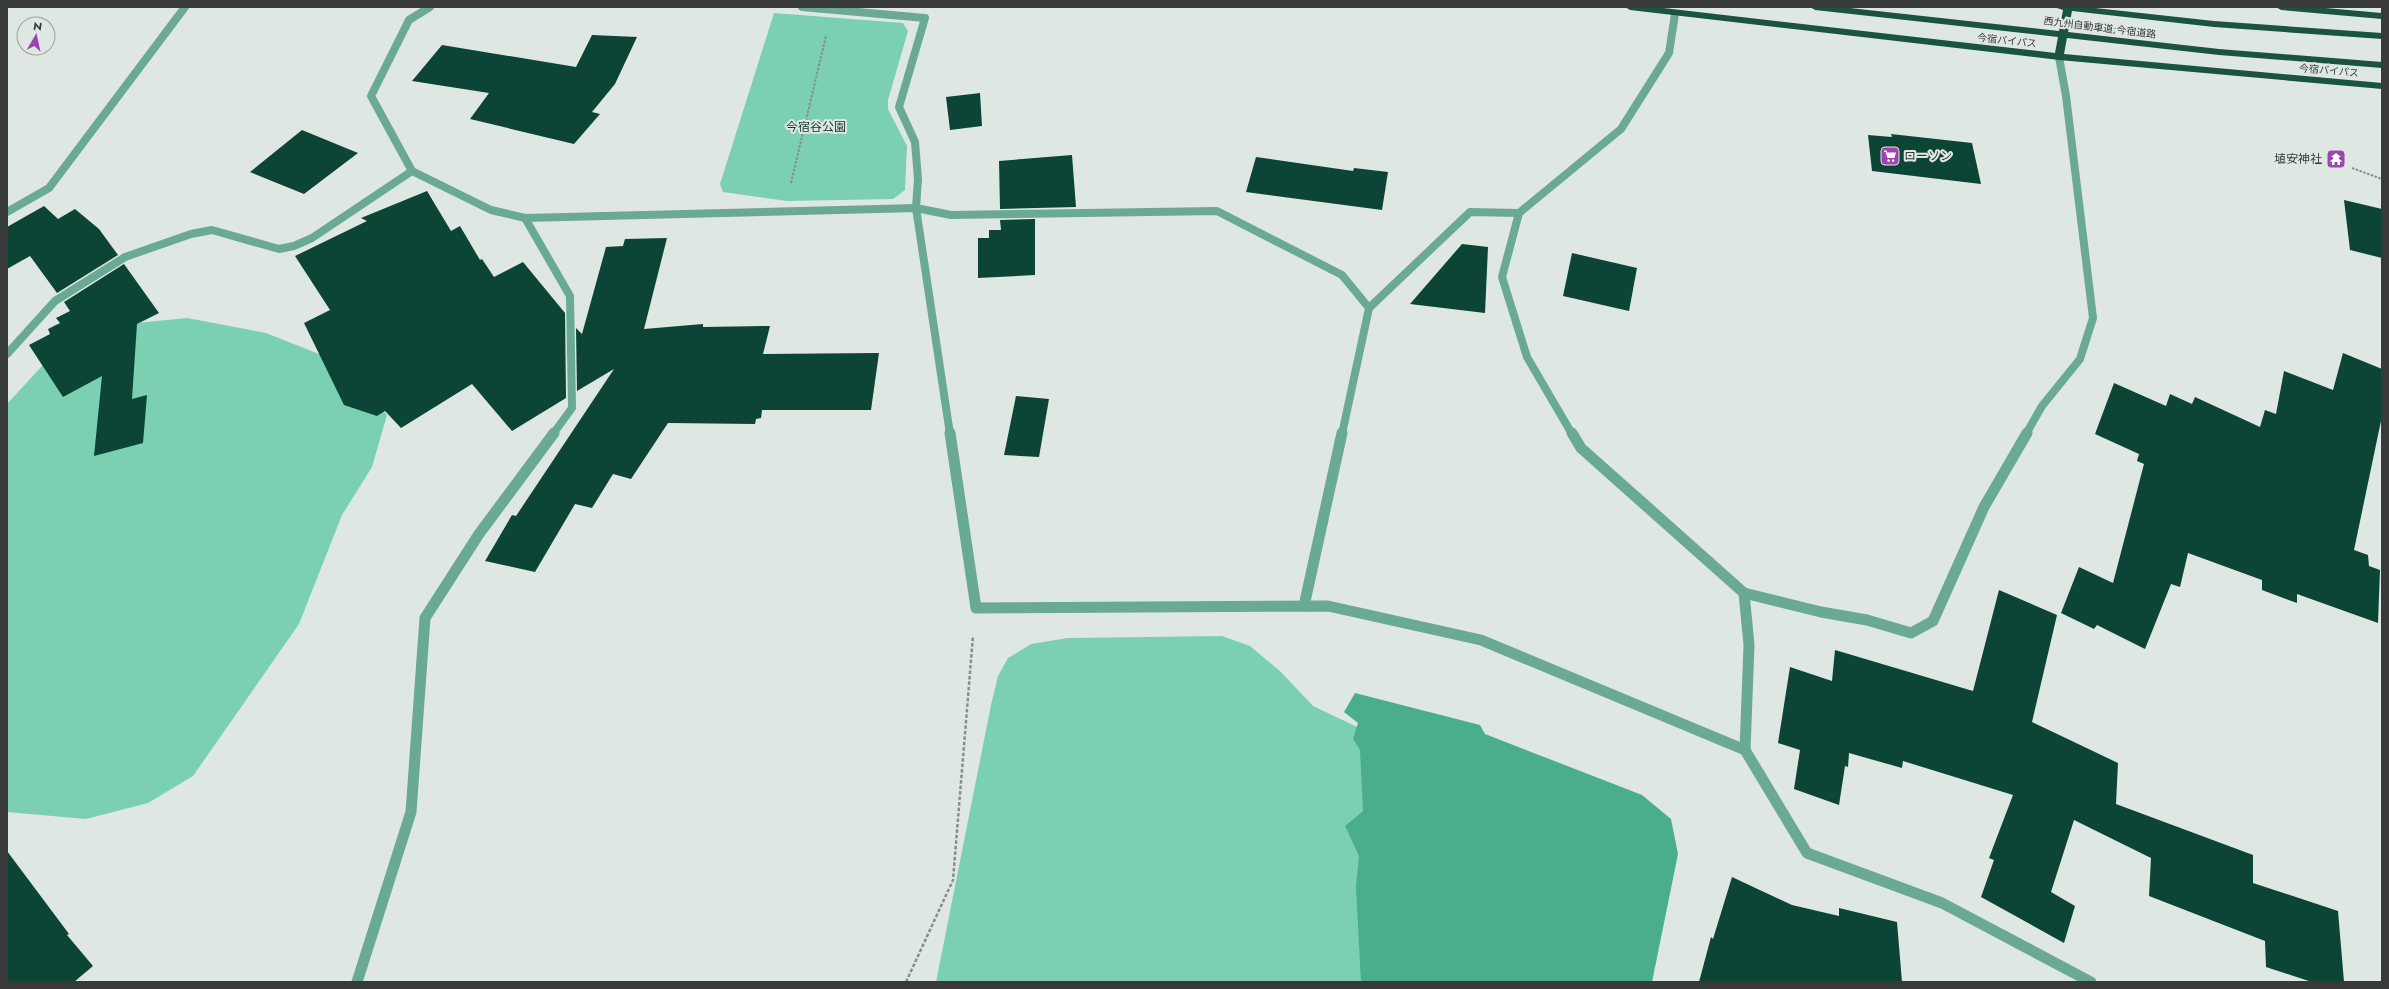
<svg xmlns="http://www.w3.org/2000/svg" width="2389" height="989" viewBox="0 0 2389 989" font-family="Jost,'Noto Sans JP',sans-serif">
<rect width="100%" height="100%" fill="#dfe7e3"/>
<g fill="#7bd0b2">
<path d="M774,13l129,10 5,8 -20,69v9l19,37 -2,44 -12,9 -106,2 -64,-9 -3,-8z"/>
<path d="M187,318l79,15 58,23 37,30 26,29 -15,52 -30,48 -43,109 -106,152 -45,27 -62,16 -79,-7v-408l58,-63 51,-16z"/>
<path d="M1222,636l28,10 31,26 32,34 57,27 7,249h-441l55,-277 7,-29 10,-18 23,-14 37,-6z"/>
</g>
<path fill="#4aae8e" d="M1355,693l125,32 5,9 157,61 29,24 7,35 -26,128h-291l-5,-95 3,-31 -14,-30 18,-15 -3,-61 -7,-11 5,-16 -14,-11z"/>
<g fill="#0c4535">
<path d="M592,35l45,2 -22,47 -23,28 8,2 -26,30 -104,-25 19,-26 -77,-12 30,-36 134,22z"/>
<path d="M980,93l2,33 -32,4 -4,-33z"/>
<path d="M302,130l56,23 -54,41 -54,-22z"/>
<path d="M1891,134l81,9 9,41 -109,-13 -4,-36 24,2z"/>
<path d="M1072,155l4,52 -76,2 -1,-48z"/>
<path d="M1256,157l97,14 1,-3 34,4 -6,38 -136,-18z"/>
<path d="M427,191l24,40 9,-5 20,34 2,-1 12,18 29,-15 42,51 1,85 -54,33 -40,-47 -71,44 -16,-17 -8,5 -33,-11 -40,-82 26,-13 -35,-54 72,-35 -6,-3z"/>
<path d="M2344,200l38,9v49l-32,-8z"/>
<path d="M44,206l14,13 17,-10 24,20 19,26 -61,38 -27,-37 -23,13v-42z"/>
<path d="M1035,219v56l-57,3v-40h11v-8h12l-1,-10z"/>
<path d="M667,238l-23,91 59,-5v3l67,-1 -7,28 116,-1 -8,57h-109l-1,8 -5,1 -1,5 -87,-1 -37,56 -18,-5 -21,34 -17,-4 -40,68 -50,-11 27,-46 4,1 98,-147 -37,22 -1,-63 6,6 24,-87 17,-1 2,-7z"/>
<path d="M1462,244l26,3 -3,66 -75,-9z"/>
<path d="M1572,253l65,15 -8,43 -66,-15z"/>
<path d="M124,264l35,49 -22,11 -5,75 15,-4 -4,48 -49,13 8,-80 -39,21 -34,-52 21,-11 -2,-5 12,-6 -4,-5 14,-7 -6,-9z"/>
<path d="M2343,353l39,16v47l-28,134 14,5 1,11 11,4 -2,53 -81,-29v9l-35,-13v-10l-74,-27 -8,34 -9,-3 -26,65 -48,-24 -3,4 -33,-16 18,-46 34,16 31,-119 -7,-3 2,-7 -44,-20 19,-51 52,23 4,-12 22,10 3,-7 65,30 5,-17 11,4 8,-43 49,19z"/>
<path d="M1016,396l33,3 -10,58 -35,-2z"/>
<path d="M1999,590l58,25 -25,107 86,41 -2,41 137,51v28l85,28 6,71h-32l-46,-15 -1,-26 -116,-45 2,-38 -77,-38 -23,72 24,14 -11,37 -83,-46 13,-37 -5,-2 24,-63 -110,-34 -1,7 -53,-15 -1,14 -3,-1 -6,39 -45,-16 6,-39 -22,-7 12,-76 42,14 3,-31 138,41z"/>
<path d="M7,851l62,83 -2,1 26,31 -19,16h-67z"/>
<path d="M1732,877l60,28 47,11v-8l58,14 5,60h-203l12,-45 2,2z"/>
</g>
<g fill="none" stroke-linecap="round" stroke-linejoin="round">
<g stroke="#888d8a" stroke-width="2" stroke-dasharray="2.5 1.5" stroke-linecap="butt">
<path d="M2352,168l30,11"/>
<path d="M791,183l35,-147"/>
</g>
<path stroke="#888d8a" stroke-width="2.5" stroke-dasharray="3.5 2" stroke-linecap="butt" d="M906,982l47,-102 20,-244"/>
<g stroke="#6aa993" stroke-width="8">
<path d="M430,7l-21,13 -38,76 41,75 79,39 34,8 391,-10 34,226"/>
<path d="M802,7l123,11 -26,89 16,35 3,37 -2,29 35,7 266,-4 125,64 27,33 -27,126"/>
<path d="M7,212l42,-24 136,-181"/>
<path d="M525,218l45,78 2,112 -19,26"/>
<path d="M1369,308l101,-96 49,1"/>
<path d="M7,354l48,-53 70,-44 66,-23 21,-4 67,19 15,-3 18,-8 100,-67"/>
<path d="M1572,434l-45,-77 -25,-80 17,-64 102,-84 48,-76 6,-39"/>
<path d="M2026,434l16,-28 38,-47 13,-41 -27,-222 -7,-39"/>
</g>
<g stroke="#6aa993" stroke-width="11">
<path d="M950,433l26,175 352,-2 153,34 264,110"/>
<path d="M1572,433l9,15 163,145 77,19 46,8 44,13 22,-12 51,-114 43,-74"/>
<path d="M1744,593l5,52 -4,105 62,103 135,50 149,79"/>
<path d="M1304,606l38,-173"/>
<path d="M357,982l54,-170 14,-194 54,-84 75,-101"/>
</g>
<g fill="#1b5342" fill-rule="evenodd">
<path d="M1625,7h30l400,46 3,-16 -243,-27 -5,-3h31l218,24 4,-21 -9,-3h32l128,14 168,12v6l-168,-12 -142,-16 -4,21 151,17 163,13v6l-163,-13 -152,-17 -3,16 318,29v6l-323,-29 -429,-50z"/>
<path d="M2276,7h38l68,6v6l-101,-9z"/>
</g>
</g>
<defs>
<g id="supermarket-square" transform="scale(1)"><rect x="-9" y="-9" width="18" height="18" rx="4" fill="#9c44b1" stroke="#dfe7e3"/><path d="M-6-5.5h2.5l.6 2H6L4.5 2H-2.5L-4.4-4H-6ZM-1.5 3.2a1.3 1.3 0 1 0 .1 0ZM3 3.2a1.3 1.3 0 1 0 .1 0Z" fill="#fff"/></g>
<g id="temple-square" transform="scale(1)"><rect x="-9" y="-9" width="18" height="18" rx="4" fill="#9c44b1" stroke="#dfe7e3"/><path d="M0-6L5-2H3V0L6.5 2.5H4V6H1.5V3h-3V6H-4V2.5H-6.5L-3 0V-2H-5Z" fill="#fff"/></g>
</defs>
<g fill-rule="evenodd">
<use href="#supermarket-square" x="1890" y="156"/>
<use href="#temple-square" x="2336" y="159"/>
</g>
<g text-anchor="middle" stroke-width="4" stroke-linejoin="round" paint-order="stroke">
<g font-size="10" fill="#373a38" stroke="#dfe7e3">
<text transform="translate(2100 27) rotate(7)" y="4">西九州自動車道;今宿道路</text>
<text transform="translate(2007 40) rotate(6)" y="4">今宿バイパス</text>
<text transform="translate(2329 70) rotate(5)" y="4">今宿バイパス</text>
</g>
<g font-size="12" fill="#0b382b" stroke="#dfe7e3">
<text x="816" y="131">今宿谷公園</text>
</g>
<g font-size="12" fill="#373a38" stroke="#dfe7e3" text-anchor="start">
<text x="1904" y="160">ローソン</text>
<text x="2322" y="163" text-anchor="end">埴安神社</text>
</g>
</g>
<rect width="2389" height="989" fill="none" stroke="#373a38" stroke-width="16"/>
<g transform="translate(36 36) rotate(9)"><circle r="19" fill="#dfe7e3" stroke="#9ca29f"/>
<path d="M0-3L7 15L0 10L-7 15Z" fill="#9c44b1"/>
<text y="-6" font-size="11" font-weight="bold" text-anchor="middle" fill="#373a38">N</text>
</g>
</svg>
